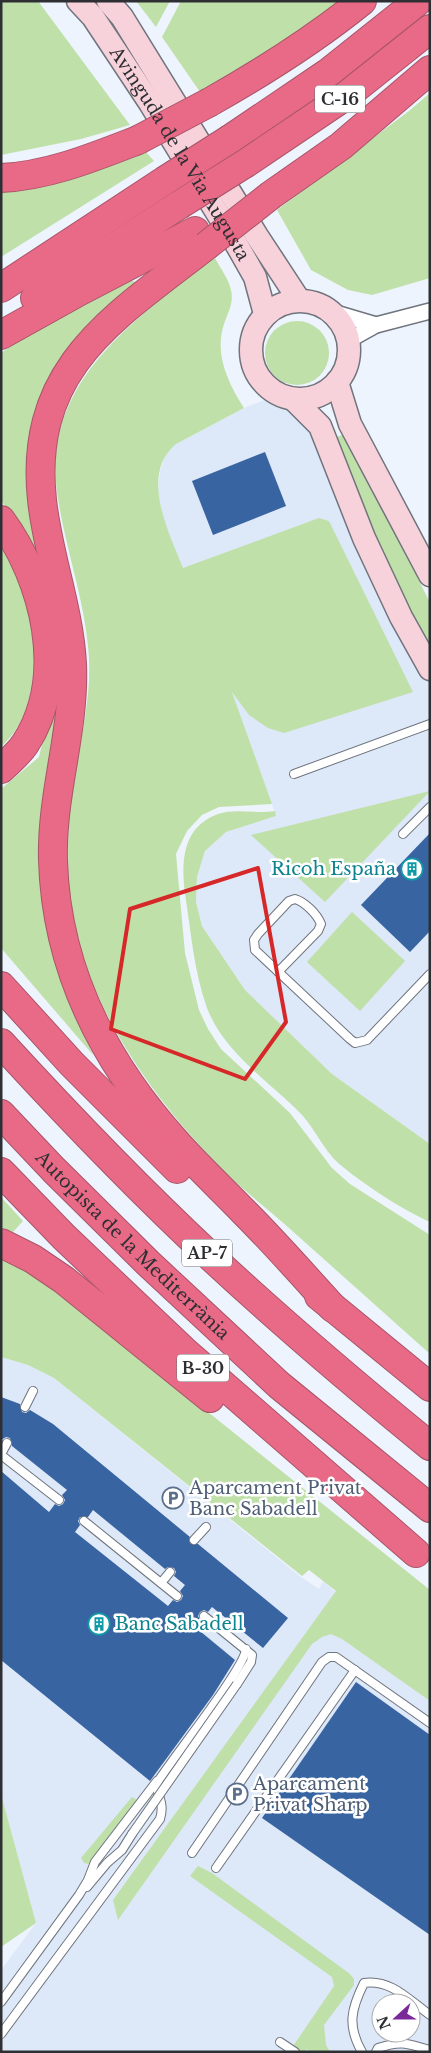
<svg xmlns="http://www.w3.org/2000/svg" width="431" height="2053" viewBox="0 0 431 2053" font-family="'Libre Baskerville',serif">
<rect width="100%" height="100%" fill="#eef4fe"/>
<g fill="#dde8f8" fill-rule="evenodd">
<path d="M277,395l17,5 26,26 110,243v475l-98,-70 -87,-84 -43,-64 -6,-24 1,-25 8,-26 21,-19 50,-16 -47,-133 -66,-164 -5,-28 2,-20 7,-20 9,-7 68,-36z"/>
<path d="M1,1357l27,8 26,13 247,199 18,12 4,-8 107,92v379h-429v-82l35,-47 -35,-129zM381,2003h30v30h-30z"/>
</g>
<g fill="#c0e0a9">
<path d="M1,1h37l92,124 -49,14 -80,16z"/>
<path d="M136,1h34l-14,26z"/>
<path d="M181,1h157l-47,37 -91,54 -38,-55z"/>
<path d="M430,93v185l-58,17 -24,-5 -37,-20 -34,-60 132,-99z"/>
<path d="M145,151l9,10 -153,96v-67h25z"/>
<path d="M215,258c5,10 14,21 16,32 3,13 -3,22 -7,34 -10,30 4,59 20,84l-68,36c-37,31 -7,88 7,124l136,-50 10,3 84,171 -129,41 -16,-5 -19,-13 -17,-23 40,112 -53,3 -17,8 -15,16 -11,23 9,99 14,57 9,19 13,20 69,64 42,55 18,16 80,51v119c-47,-42 -94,-84 -141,-126 -21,-19 -44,-36 -64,-56 -76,-77 -147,-175 -156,-287 -2,-36 -1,-74 6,-110 7,-44 18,-85 13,-129 -5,-52 -24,-102 -31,-154 -15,-110 77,-171 153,-232z"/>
<path d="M129,279l10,5 -75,71 -21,35 -14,61 -1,30 16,70 -6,2 -25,-38 -12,-14v-148l39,-27z"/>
<circle cx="297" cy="353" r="32"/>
<path d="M347,433l83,170v53l-15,-27 -81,-191z"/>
<path d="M1,543c5,9 11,18 15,27 21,52 31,136 -15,177z"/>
<path d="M51,704l10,2 -16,86 -6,88 6,41 20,70 28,64 -92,-107v-159l38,-32z"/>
<path d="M430,791l-105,111 -74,-67z"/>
<path d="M275,811l1,5 -50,16 -21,19 -8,26 -1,25 6,24 43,64 87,84 98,70v78c-29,-13 -67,-38 -92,-59 -15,-14 -23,-34 -36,-48 -32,-33 -78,-62 -95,-107 -13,-36 -16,-76 -22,-114 -4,-32 -3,-67 33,-80 17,-6 38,0 57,-3z"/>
<path d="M352,912l53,49 -45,50 -53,-49z"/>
<path d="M1,1197l22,24 -10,11 -12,-5z"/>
<path d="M1,1258l35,19 61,46 333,267v111l-88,-62 -11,-5 -9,3 -10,7 -194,276 -5,-20 223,-309 -27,-21 -7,6 -248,-198 -26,-13 -27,-8z"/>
<path d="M1,1794l35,129 -35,24z"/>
<path d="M132,1797l5,3 -48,64 -5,-1 -3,-5z"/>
<path d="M198,1866l14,7 138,101 4,5v6l-30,40 2,20 4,7h-20l-3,-3 -2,3h-16l45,-66 -2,-9 -142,-101z"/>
</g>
<g fill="#3864a2" fill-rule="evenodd">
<path d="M265,452l21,54 -73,29 -21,-54z"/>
<path d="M430,833v98l-20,21 -49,-47z"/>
<path d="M1,1397l19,7 2,8 4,1 4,-3 23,14 137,113 -1,4 2,3h7l90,74 -25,30 -51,-41 -4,5 -4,-2 -4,2 -2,4 2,4 -5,7 40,33 -22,35 -63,86 -149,-121v-189l48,41 6,-8 4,2 4,-2 2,-4 -3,-5 5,-5 -55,-44 -2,-8 -4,-1 -5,3zM93,1510l72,59 3,-2 6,1 2,4 -2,4 11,9 -5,6 3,5 -2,4 -4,2 -4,-2 -5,6 -93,-74 5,-7 -2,-4 2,-4h8z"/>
<path d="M356,1682l74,53v200l-168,-117z"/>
</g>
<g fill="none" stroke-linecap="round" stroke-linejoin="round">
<g stroke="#6f747d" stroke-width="10">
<g id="lane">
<path d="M294,774l136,-50"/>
<path d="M403,834l27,-27"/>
<path d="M278,972l40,-41 3,-7c-4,-10 -16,-22 -26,-25l-6,2 -31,33 -4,6 1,10 95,89 5,4 12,-3 63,-66"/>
<path d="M25,1407l8,-16"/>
<path d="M1,1454l6,-11"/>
<path d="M1,1455l58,45"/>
<path d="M84,1521l93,75"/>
<path d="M194,1540l12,-13"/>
<path d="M161,1583l9,-11"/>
<path d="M204,1616l48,39 -1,7 -14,22"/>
<path d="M192,1853l130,-191 7,-5h7l94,66"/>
<path d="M216,1868l139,-198"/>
<path d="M87,1887l20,-24 15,-13 10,-16"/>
<path d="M1,2002l78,-107 9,-15 7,-18 62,-81"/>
<path d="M1,2034l159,-215c5,-17 -3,-21 -3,-36 15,-24 88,-115 89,-134"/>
<path d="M280,2042l15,10"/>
<path d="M362,2052c-15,-26 -11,-43 2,-69 27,-4 45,17 66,32"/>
<path d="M376,2052l2,-4c25,-8 29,-4 52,2"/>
</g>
</g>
<g stroke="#6f747d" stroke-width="18">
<g id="street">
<path d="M332,312l44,13"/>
<path d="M349,340l27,-15 54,-14"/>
</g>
</g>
<g stroke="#6f747d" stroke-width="25">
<g id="secondary">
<path id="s1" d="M78,1l15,16 57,86 88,144 17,30 10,37"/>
<path d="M108,1l14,16 135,219 42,64"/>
<circle cx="300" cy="350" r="49"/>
<path d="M337,382l13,42 80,151"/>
<path d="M294,400l26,26 44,112 37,79 29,52"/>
</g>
</g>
<g stroke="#a75569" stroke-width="30">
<g id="highway">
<path d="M210,102c53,-30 104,-62 152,-101"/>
<path d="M230,139l99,-67 89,-71"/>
<path d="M246,163l101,-68 83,-66"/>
<path d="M1,178c47,-2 93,-21 137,-38"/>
<path d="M271,195l70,-49 89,-76"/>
<path d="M206,246c-92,72 -178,121 -164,254 6,56 27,108 30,164 3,66 -21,130 -19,196 3,110 51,202 123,282 22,25 46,47 69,71 30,30 59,63 88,95"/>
<path d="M1,288l163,-107"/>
<path d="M35,298l144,-93"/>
<path d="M1,335l79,-44 115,-60"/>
<path d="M1,520c44,60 68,157 24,224 -6,9 -15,17 -24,25"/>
<path d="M1,986l71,78 105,105"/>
<path d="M1,1043c67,73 136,145 209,213 71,66 145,129 220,190"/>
<path id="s2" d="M1,1114l53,56 94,93 131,122 151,123"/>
<path d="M1,1172l63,65 119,113 233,203"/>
<path d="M1,1243l32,16 31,21 146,118"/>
<path d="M319,1296l111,91"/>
</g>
</g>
<use href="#lane" stroke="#fff" stroke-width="8"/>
<use href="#street" stroke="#fff" stroke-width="15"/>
<use href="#secondary" stroke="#f8d2db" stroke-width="22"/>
<use href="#highway" stroke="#e96a86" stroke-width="28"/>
<g stroke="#6f747d" stroke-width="10" stroke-linecap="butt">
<path id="lane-bridge" d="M132,1834l105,-150"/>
</g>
<g stroke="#a75569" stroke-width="30" stroke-linecap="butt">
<g id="highway-bridge">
<path d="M138,140l72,-38"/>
<path d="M164,181l66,-42"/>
<path d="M179,205l67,-42"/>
<path d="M206,246l65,-51"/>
</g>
</g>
<use href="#lane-bridge" stroke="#fff" stroke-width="8"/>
<use href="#highway-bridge" stroke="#e96a86" stroke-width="28"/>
</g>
<path fill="none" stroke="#d62828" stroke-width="4" stroke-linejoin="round" d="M258,868l28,154 -41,57 -134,-50 19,-120z"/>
<defs>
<g id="building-ring" transform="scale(1.125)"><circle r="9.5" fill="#fff" stroke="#0f9aa8" stroke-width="1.5"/><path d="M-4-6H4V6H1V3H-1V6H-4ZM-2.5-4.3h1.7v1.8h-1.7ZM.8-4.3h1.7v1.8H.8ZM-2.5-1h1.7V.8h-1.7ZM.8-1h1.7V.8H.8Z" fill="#0f9aa8"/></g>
<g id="parking-ring" transform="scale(1.125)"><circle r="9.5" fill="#fff" stroke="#5c6f8a" stroke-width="1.5"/><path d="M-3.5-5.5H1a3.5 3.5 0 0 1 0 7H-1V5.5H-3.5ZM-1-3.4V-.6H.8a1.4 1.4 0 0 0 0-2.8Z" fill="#5c6f8a"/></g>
</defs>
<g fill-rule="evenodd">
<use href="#building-ring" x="412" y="869"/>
<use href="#parking-ring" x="173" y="1498"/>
<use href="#building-ring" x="99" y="1624"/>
<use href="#parking-ring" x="237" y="1794"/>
</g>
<g text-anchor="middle" stroke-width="5" stroke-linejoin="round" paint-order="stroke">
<g fill="#fff" stroke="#6c6d70" stroke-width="1">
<rect x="315" y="85.5" width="50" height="27" rx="4"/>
<rect x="182" y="1239.5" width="50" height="27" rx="4"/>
<rect x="177" y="1354.5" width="52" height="27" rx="4"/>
</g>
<g font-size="16" font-weight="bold" fill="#2d2f33">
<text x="340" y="105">C-16</text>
<text x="207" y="1259">AP-7</text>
<text x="203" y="1374">B-30</text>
</g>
<g font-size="18" fill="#2d2f33" stroke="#fff">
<text dy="6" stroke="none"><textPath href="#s1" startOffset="184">Avinguda de la Via Augusta</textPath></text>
<text dy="6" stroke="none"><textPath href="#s2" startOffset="186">Autopista de la Mediterrània</textPath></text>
</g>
<g font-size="18" fill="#0d838f" stroke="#fff" text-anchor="end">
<text x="396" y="875">Ricoh España</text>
<text x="115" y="1630" text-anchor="start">Banc Sabadell</text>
</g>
<g font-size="18" fill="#4e5e75" stroke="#fff" text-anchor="start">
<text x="189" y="1494">Aparcament Privat<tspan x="189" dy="21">Banc Sabadell</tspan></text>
<text x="253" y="1790">Aparcament<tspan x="253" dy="21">Privat Sharp</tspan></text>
</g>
</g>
<rect width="431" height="2053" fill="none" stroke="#2d2f33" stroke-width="5"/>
<g transform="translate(396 2018) rotate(249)"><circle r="24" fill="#ffffff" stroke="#abacad"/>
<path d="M0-4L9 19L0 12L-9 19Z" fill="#7b2898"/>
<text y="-8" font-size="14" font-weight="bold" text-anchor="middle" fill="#2d2f33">N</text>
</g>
</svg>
